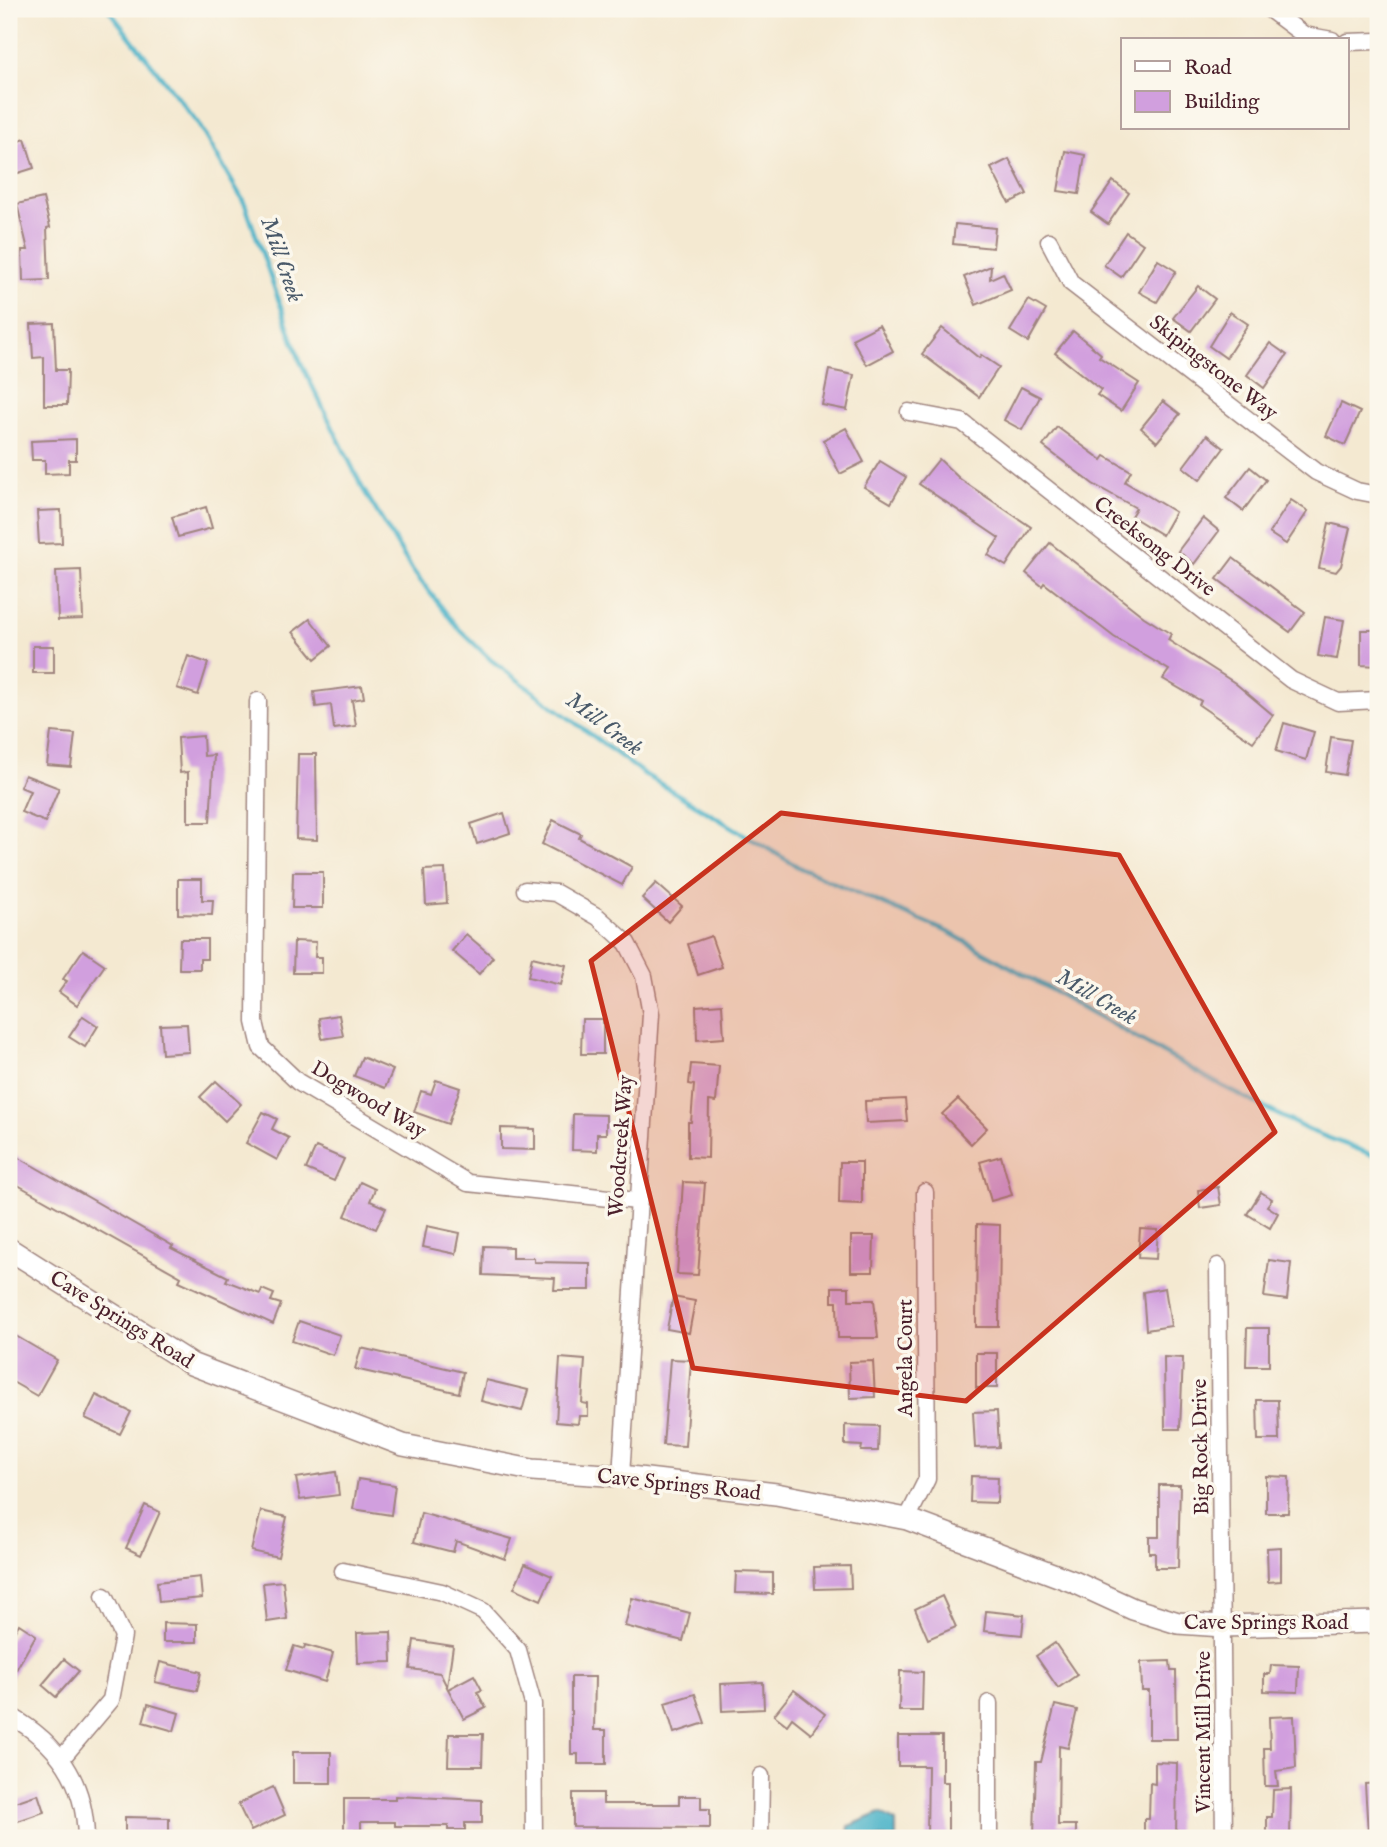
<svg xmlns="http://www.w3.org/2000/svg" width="1387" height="1847" viewBox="0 0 1387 1847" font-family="'IM FELL English',serif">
<rect width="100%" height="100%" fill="#fbf7ec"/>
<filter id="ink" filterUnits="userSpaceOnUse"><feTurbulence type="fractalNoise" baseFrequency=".0143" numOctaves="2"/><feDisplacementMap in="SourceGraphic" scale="14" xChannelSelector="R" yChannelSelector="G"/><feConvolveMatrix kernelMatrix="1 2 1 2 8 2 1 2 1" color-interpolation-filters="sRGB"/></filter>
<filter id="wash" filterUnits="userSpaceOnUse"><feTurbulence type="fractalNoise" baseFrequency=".00686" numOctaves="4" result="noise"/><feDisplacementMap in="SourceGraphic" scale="28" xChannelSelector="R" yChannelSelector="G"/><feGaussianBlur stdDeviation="1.57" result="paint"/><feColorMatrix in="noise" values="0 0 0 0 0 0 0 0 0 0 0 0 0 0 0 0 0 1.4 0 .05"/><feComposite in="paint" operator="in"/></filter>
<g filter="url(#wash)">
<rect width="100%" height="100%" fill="#f4e9d1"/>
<path fill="#49b2c8" stroke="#4a687a" stroke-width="2" d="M880,1813l16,9v16h-48l1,-12z"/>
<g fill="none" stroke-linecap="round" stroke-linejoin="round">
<path stroke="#49b2c8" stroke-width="4.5" d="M108,9l89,113 48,82 55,157 63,128 50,82 44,56 34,33 153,114 156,94 150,65 272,153 86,44 70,27"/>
</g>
<g id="blocks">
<g fill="#d19fde">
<path d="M25,139l9,29 -25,8v-31z"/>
<path d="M1065,151l20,4 -6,39 -21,-3z"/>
<path d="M1009,159l18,35 -18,9 -18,-35z"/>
<path d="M1113,181l16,12 -21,31 -17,-12z"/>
<path d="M43,198l7,29 -3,1 2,52 -26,1 -1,-31h6l-11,-46z"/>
<path d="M955,224l40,4 -2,20 -40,-4z"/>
<path d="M1126,232l17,12 -22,33 -17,-12z"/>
<path d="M1158,260l18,11 -19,31 -18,-10z"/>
<path d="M991,266l-1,13 13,-6 8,17 -35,15 -12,-28z"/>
<path d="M1198,286l17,13 -24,32 -18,-13z"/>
<path d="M1029,300l17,10 -18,32 -18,-11z"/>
<path d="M1230,312l18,12 -22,34 -17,-12z"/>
<path d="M54,323l2,47h12l-1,35h-23v-48l-11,1 -2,-34z"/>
<path d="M879,325l14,26 -26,14 -15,-26z"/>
<path d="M942,328l37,30 2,-3 18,12 -20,30 -57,-43z"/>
<path d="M1073,331l28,23 -2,3 40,26 -18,28 -24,-16 4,-5 -46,-37z"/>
<path d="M1270,343l17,12 -23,33 -17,-13z"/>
<path d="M829,370l25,5 -7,35 -25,-5z"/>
<path d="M1021,387l19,10 -18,33 -18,-10z"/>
<path d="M1163,401l17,13 -23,28 -16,-14z"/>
<path d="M1341,403l19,9 -15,33 -19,-9z"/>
<path d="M1057,427l45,33 3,-4 26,15 -6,11 50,30 -13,23 -31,-19 5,-8 -43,-24 -50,-38z"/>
<path d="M846,428l18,34 -24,12 -17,-34z"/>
<path d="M1207,435l17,13 -24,32 -17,-13z"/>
<path d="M76,439v21h-7v13l-24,1v-14h-13l-1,-19z"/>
<path d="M939,459l21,20 71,48 -25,39 -18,-11 11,-17 -80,-54z"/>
<path d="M880,461l26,16 -15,26 -27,-16z"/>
<path d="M1250,467l16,13 -23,31 -17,-13z"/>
<path d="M1291,500l17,11 -22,33 -17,-11z"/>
<path d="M206,507l6,21 -34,9 -6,-20z"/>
<path d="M61,510l1,33 -23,1 -2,-33z"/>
<path d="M1203,518l16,13 -25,33 -16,-13z"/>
<path d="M1329,523l21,5 -9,38 -5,6 -17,-4z"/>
<path d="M1050,543l94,74 27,17 -3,6 67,43 38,32 -20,27 -54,-37 2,-4 -38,-22 6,-9 -55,-33 -70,-54 -2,3 -16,-13z"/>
<path d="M1233,558l72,54 -15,20 -73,-53z"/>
<path d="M81,570l2,49 -25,1 -2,-49z"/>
<path d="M1325,617l19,3 -7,39 -19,-3z"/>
<path d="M310,619l21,27 -16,13 -22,-27z"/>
<path d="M1361,630h17v36l-17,-1z"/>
<rect x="33" y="646" width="21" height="27"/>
<path d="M188,656l20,7 -10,32 -21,-7z"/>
<path d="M362,686l2,12 -12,2 4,26 -22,3 -3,-24 -15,2 -2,-15z"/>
<path d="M1284,723l30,9 -8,28 -30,-9z"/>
<path d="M51,732l24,2 -4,33 -24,-2z"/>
<path d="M203,736l1,20 10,-1 -4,67h-22v-50l-8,1 -2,-35z"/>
<path d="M1331,737l20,3 -6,35 -19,-3z"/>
<path d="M298,754h18l1,86 -21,-1z"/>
<path d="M25,775l34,13 -14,34 -24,-10 9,-21 -10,-4z"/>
<path d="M504,813l6,20 -33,11 -6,-20z"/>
<path d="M553,820l28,14 -2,4 53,29 -10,18 -80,-41z"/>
<path d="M445,869l2,34 -21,2 -2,-35z"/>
<path d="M293,872h30v36h-31z"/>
<path d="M178,879h24v21h11l-1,15 -34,-1z"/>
<path d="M656,883l26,23 -14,16 -26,-24z"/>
<path d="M466,934l27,23 -14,17 -27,-23z"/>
<path d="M711,936l11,31 -24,8 -10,-31z"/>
<path d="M180,939h27v20h-7v10h-21z"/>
<path d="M294,941l22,1 -1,15h7v16h-29z"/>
<path d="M83,950l22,15 -28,40 -18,-13 8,-11 -4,-2z"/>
<path d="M532,957l34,8 -5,20 -33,-8z"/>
<path d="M722,1004l2,34 -27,2 -1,-34z"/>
<path d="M339,1015l4,21 -21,3 -3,-21z"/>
<path d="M83,1016l15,10 -13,21 -16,-10z"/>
<path d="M582,1019h21v35h-22z"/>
<path d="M187,1024l2,28 -27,2 -2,-29z"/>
<path d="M362,1057l31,13 -8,18 -31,-12z"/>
<path d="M691,1064l28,2 -3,36 -7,-1 -1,57 -20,-1v-35h3l3,-37 -5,-1z"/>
<path d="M436,1080l24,8 -12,36 -34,-12 7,-21 10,3z"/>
<path d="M216,1081l25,23 -16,17 -25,-24z"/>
<path d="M905,1099l2,22 -41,2 -1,-22z"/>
<path d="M958,1099l29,29 -16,16 -29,-30z"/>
<path d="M263,1112l14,7 -5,10 17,9 -12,22 -31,-17z"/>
<path d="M573,1114l33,1v19h-9v17l-25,-1z"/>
<path d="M501,1128l34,1v21l-34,-1z"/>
<path d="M316,1147l28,12 -10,22 -28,-12z"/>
<path d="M9,1152l164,94 -2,2 57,29 -2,4 34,13 2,-5 12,5 -3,7 10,3 -8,20 -94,-43 2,-4 -172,-97z"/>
<path d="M1001,1156l11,39 -21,6 -11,-39z"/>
<path d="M840,1162h22v42l-23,-1z"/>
<path d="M360,1182l15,7 -5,12 16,7 -10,21 -31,-13z"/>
<path d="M683,1182l22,1 -7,92 -21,-1z"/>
<path d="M1218,1187l3,18 -21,3 -2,-18z"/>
<path d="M1261,1192l11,7 -5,7 11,7 -8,15 -23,-14z"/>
<path d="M977,1224l23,1 -1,102h-23z"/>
<path d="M427,1226l33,7 -4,21 -33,-7z"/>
<path d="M1140,1229l18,1 -2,29 -18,-1z"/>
<path d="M851,1236h23l-1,36h-22z"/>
<path d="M484,1246l28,1v11h22v4l56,1v27h-36l1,-12 -72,-3z"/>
<path d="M1269,1260l22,3 -4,37 -23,-3z"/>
<path d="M832,1287h17v13h25l4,38h-40l-1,-36h-5z"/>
<path d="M1165,1288l6,38 -25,4 -3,-38z"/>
<path d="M673,1297l22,4 -6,32 -22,-4z"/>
<path d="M299,1321l41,14 -7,20 -41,-14z"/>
<path d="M1247,1328h22v38h-23z"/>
<path d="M9,1332l48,28 -20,36 -28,-16z"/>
<path d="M361,1348l102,24 -4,21 -104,-24z"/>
<rect x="976" y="1353" width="21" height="35"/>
<path d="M1164,1357l19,1 -3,71h-15z"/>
<path d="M560,1358l25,2 -3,43 6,1v12h-9l-1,8 -22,-2z"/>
<path d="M670,1359l21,1 -6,86 -22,-1z"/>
<path d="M873,1361l2,36 -25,1 -1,-36z"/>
<path d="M486,1380l42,10 -6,21 -41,-10z"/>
<path d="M96,1395l35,17 -11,22 -35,-16z"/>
<path d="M1257,1400h21l1,40h-21z"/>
<path d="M997,1411l2,36 -24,1 -2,-36z"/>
<path d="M845,1425l34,1 -1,25h-17l1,-5 -17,-1z"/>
<path d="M336,1472l3,23 -39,5 -4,-22z"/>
<path d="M971,1476l27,1 -1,26 -27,-1z"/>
<path d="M1266,1476l23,1 -1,36h-22z"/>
<path d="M358,1479l37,6 -4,30 -38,-6z"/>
<path d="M1159,1485h21l-2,83h-23v-15h-6v-16h10z"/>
<path d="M145,1505l15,7 -19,43 -15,-7z"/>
<path d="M261,1511l26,6 -9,40 -27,-6z"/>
<path d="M421,1513l91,26 -7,20 -49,-18 -3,11 -39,-10z"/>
<path d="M1281,1547v34l-13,1 -1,-34z"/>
<path d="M525,1564l27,12 -11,24 -27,-12z"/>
<path d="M850,1566l1,22 -36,1 -1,-22z"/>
<path d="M736,1572l37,1v21l-38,-1z"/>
<path d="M200,1577l2,21 -43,4 -2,-20z"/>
<path d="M283,1581l4,38 -20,3 -4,-39z"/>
<path d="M942,1596l14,31 -28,12 -13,-30z"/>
<path d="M632,1598l58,15 -7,28 -58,-15z"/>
<path d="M986,1611l38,4 -2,20 -38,-4z"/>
<path d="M163,1623l34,1v18h-34z"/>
<path d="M19,1624l17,11 -27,47v-41z"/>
<path d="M391,1632l1,30 -34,1 -1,-30z"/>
<path d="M414,1640l39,6 -6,41 -7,-14 -30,-4z"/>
<path d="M1055,1643l22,32 -19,13 -22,-32z"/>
<path d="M305,1645l28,8 -8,29 -39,-12 8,-24 10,3z"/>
<path d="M64,1659l15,12 -23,26 -14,-12z"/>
<path d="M1170,1661l1,10h5l1,68h-28v-48h-7l-1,-29z"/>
<path d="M160,1662l41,10 -4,19 -42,-9z"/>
<path d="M1271,1665l28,1 -1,26 -34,-1v-17h6z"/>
<path d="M900,1671l23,1 -1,39h-23z"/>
<path d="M474,1675l8,15 -5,2 9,16 -22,11 -16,-30z"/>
<path d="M571,1677h24l-1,53h12v34h-28v-10h-7z"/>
<path d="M763,1682l1,27 -42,2 -1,-27z"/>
<path d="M794,1690l31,24 -14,19 -19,-15 -5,7 -13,-10z"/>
<path d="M695,1694l10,29 -31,10 -9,-30z"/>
<path d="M148,1704l31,9 -5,18 -31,-9z"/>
<path d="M1055,1705l22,5 -9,38 -9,-2 -1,79h18v13h-42l2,-76h5z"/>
<path d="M1294,1716l2,52 -20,3 2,15h-13l-1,-38h6l-1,-31z"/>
<path d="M449,1734h34l-1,32h-34z"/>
<path d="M898,1736h44v46h6v56h-21l1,-72h-30z"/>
<rect x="293" y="1752" width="38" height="31"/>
<path d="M1155,1762l22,1 -1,75h-32v-19h5l1,-36 5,1z"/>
<path d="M1378,1783v50h-10l-3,-49z"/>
<path d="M273,1787l12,28 -34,16 -13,-27z"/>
<path d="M1291,1789l-1,49h-23v-21h5l1,-27z"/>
<path d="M573,1793h30v11h76v-8h22v13h9v19l-137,-1z"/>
<path d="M38,1794l6,18 -35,12v-20z"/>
<path d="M395,1796l87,4v23h-17v7h-17v-4h-53v-4h-34v8h-17v-31h51z"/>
<path d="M125,1817l44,1v17l-44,-1z"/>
</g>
</g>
</g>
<g filter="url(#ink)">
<use href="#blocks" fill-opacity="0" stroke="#9f847e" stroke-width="2"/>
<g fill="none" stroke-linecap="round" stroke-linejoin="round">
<g stroke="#9f847e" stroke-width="19">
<g id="street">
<path d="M1269,9l35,26 28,5"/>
<path d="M1347,42l31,-1"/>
<path d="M1049,241l22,42 245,189 41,19 21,4"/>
<path d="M909,412l53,10 329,258 47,22 40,-2"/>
<path d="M258,701l-3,321 6,25 37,35 170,101 169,18"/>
<path d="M525,890l31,3 42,24 29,26 17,33 7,38 -30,462"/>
<path d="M1218,1266l6,572"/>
<path d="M907,1519l20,-40 -2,-287"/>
<path d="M343,1571l99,21 41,19 35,39 15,54 1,134"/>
<path d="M989,1703v135"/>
<path d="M9,1715c49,28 76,66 77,123"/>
<path d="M62,1758l49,-58 12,-64 -19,-40"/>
<path d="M760,1838l1,-62"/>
</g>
</g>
<g stroke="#9f847e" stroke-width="24">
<path id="secondary" d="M9,1249l182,115 212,81 129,25 89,6 155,18 131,25 167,63 59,27 45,14 45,3 155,-4"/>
</g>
<use href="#street" stroke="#fff" stroke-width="16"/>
<use href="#secondary" stroke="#fff" stroke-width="21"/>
</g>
</g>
<path fill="#c8321e" fill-opacity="0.2" stroke="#c8321e" stroke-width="5" stroke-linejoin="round" d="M781,813l338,42 156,277 -309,269 -273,-33 -102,-407z"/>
<g text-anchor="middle" stroke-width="7" stroke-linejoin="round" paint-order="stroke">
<g font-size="21" fill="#4a1f2b" stroke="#fbf7ec">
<text transform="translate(1214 367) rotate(38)" y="7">Skipingstone Way</text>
<text transform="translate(1155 546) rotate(38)" y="7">Creeksong Drive</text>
<text transform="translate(369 1099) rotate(31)" y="7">Dogwood Way</text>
<text transform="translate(620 1146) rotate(-86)" y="7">Woodcreek Way</text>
<text transform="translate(122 1319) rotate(32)" y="7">Cave Springs Road</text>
<text transform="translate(905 1358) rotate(-90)" y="7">Angela Court</text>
<text transform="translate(1200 1447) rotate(-91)" y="7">Big Rock Drive</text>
<text transform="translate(679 1484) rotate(6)" y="7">Cave Springs Road</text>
<text x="1266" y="1629">Cave Springs Road</text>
<text transform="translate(1203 1732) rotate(-90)" y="7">Vincent Mill Drive</text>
</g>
<g font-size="23" font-style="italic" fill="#4a5a6a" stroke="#fbf7ec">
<text transform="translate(283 259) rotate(71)" y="8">Mill Creek</text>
<text transform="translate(605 723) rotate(37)" y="8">Mill Creek</text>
<text transform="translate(1097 996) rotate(30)" y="8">Mill Creek</text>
</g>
</g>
<rect width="1387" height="1847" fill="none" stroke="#fbf7ec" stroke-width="35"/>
<rect x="1121" y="38" width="228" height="91" fill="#fbf7ec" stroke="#b4a19f" stroke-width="2"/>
<rect x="1135" y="61" width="35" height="10" fill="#ffffff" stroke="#b4a19f" stroke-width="2"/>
<text x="1184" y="74" font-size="21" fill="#4a1f2b">Road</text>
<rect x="1135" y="91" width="35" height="21" fill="#d19fde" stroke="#b4a19f" stroke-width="2"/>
<text x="1184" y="108" font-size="21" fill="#4a1f2b">Building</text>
</svg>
